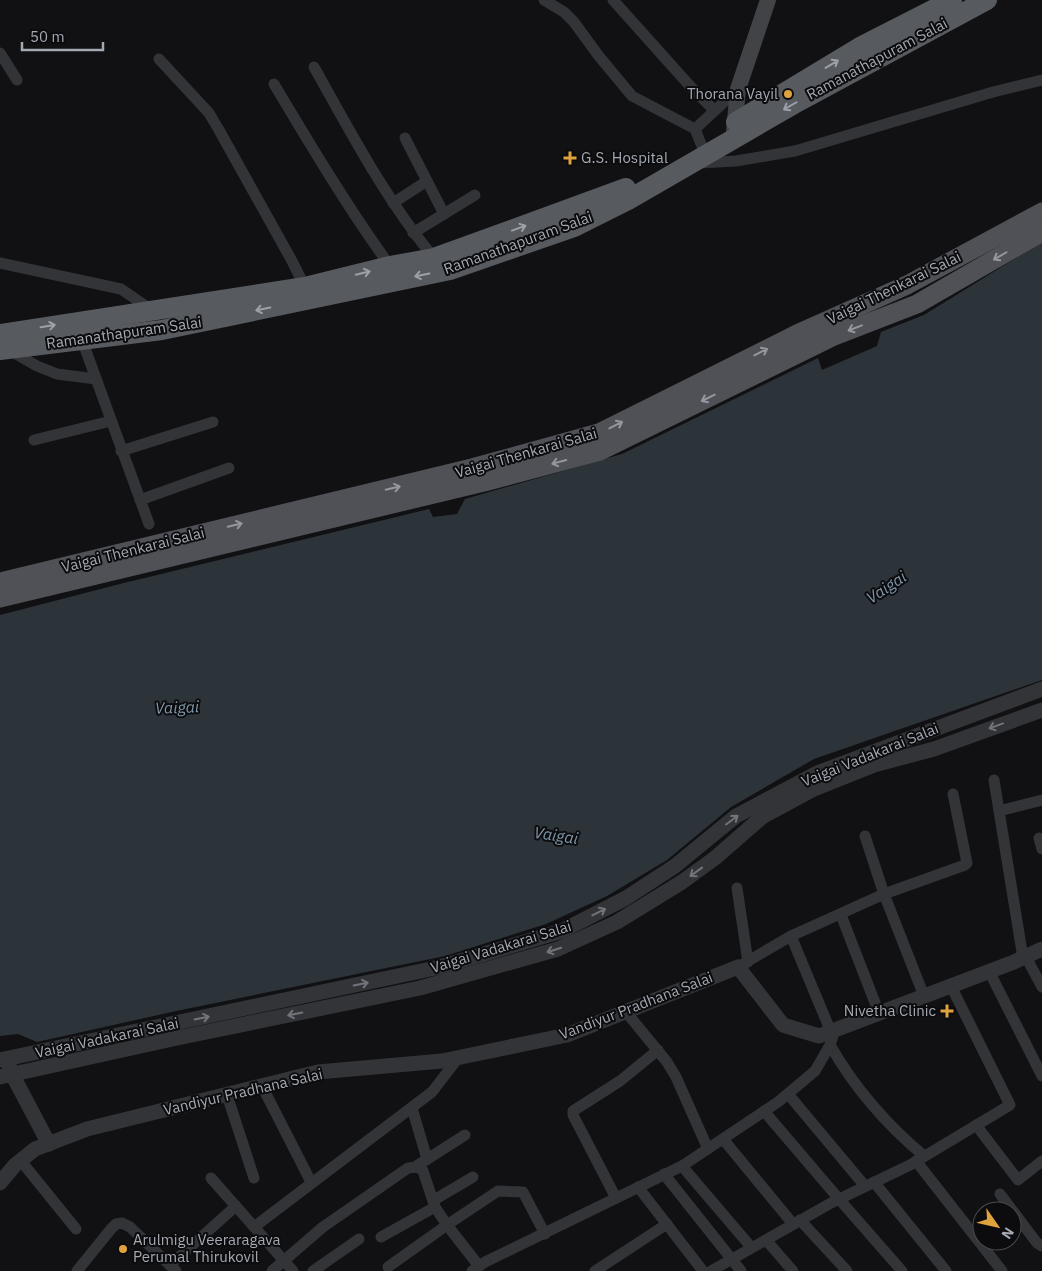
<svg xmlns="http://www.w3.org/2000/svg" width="1042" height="1271" viewBox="0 0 1042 1271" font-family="'IBM Plex Sans',sans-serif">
<rect width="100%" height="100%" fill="#111113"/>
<path fill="#2c343a" d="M1042,242v438l-228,79 -83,48 -64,53 -60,36 -61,28 -101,32 -269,55 -139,31 -19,-8 -18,2v-421l120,-31 309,-75 4,8 24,-3 8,-15 157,-45 196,-96 4,12 55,-24 4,-14 43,-17z"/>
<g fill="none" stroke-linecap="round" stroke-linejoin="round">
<g stroke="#333437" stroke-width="11">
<path d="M544,0l20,12 10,10 24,33 34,41 63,33 6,15"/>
<path d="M613,0l77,86 24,24"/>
<path d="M0,53l17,27"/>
<path d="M159,59l50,54 10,17 73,131 13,26"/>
<path d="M314,67c37,66 72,133 120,191"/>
<path d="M274,84c37,62 74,124 116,182"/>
<path d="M695,129l43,-40"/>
<path d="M405,138l39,76"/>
<path d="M699,163l37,-2 59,-10 198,-59 49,-12"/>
<path d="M393,203l34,-22"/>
<path d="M413,233l62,-38"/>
<path d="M0,263l121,26 32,22"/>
<path d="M82,340l67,184"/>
<path d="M9,350l28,16 20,8 39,5"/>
<path d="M34,440l77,-19"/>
<path d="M121,451l92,-29"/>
<path d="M140,500l89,-32"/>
<path d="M994,780l29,178"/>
<path d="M999,811l43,-11"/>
<path d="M865,836l19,58 40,102"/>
<path d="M1039,838l3,11"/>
<path d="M737,888l11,74"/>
<path d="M841,915l38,98"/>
<path d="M1026,957l16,30"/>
<path d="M743,964l48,-28"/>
<path d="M989,971l53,105"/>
<path d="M626,1012l41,50 9,15 32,72"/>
<path d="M831,1032l-40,-96 93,-42 81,-29 2,-2 -14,-69"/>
<path d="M830,1045c24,42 57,80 94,111"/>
<path d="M262,1086l49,96"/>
<path d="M788,1094l77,92"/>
<path d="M227,1095l27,83"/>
<path d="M412,1108l15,51"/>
<path d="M764,1111l75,88 63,72"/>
<path d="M976,1125l42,55 24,-19"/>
<path d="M723,1139l70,85"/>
<path d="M21,1161l55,68"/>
<path d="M916,1161l86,110"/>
<path d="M682,1166l69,81"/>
<path d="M415,1167l50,-32"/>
<path d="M664,1174l77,97"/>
<path d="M211,1178l82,93"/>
<path d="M874,1182l72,89"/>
<path d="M638,1187l65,84"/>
<path d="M1000,1194l37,49 5,3"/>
<path d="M616,1198l-43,-83v-4l47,-30 38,-31"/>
<path d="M434,1200l39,-23"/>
<path d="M800,1220l47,51"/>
<path d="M254,1227l178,-135 27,-35"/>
<path d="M381,1237l54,-30"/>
<path d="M766,1240l27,31"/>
<path d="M170,1265l66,-59"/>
<path d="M388,1267l59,-42 51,-34 25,1 22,42"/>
<path d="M77,1271l34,-42 5,-5 6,-1 8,4 46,44"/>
<path d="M272,1271l51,-44 85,-59c7,-1 10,-2 15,3l12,36 12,18 32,41"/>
<path d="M313,1271l46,-32"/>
<path d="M472,1271l13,-9 197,-96 96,-64 37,-31 15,-26 5,-15"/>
<path d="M595,1271l72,-47"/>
<path d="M711,1271l120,-68 79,-38 100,-60 -59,-119"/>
</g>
<g stroke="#333437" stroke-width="15">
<path d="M0,1060l440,-93 122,-36 64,-33 49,-32 61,-50 81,-43 225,-84"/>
<path d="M9,1065l3,9 37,70"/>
<path d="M0,1077l177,-39 243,-50 138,-39 59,-27 65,-40 33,-24 47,-41 52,-28 60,-24 60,-16 108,-39"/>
<path d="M0,1183l15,-18 20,-16 52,-20 231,-57 124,-11 125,-26 171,-68 45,58 36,11 195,-74 28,-13"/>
</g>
<path stroke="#414347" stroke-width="16" d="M734,131l4,-42 30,-89"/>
<g stroke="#4f5156" stroke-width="19">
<path d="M0,582l472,-114 127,-35 198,-99 110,-49 135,-73"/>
<path d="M0,598l484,-116 116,-31 232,-114 85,-33 125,-72"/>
</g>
<g stroke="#575a5f" stroke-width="20">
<path d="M736,122l124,-75 92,-47"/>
<path d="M0,334l305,-47 85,-21 44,-8 192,-70"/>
<path d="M0,350l162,-20 288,-60 124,-43 54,-27 166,-96 193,-104"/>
</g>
</g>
<defs><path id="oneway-shaft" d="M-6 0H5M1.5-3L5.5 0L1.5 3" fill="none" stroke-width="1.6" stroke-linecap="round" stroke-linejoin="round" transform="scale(1.25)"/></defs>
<g stroke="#9ca1aa">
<use href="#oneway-shaft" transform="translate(832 64) rotate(-31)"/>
<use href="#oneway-shaft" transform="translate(790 106) rotate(150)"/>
<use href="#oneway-shaft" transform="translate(519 228) rotate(-20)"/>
<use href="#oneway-shaft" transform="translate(363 273) rotate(-14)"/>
<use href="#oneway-shaft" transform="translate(422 275) rotate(169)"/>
<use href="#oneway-shaft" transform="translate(263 309) rotate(168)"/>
<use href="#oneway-shaft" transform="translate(48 326) rotate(-9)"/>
</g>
<g stroke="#9397a0">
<use href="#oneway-shaft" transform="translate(1000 256) rotate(150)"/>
<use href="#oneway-shaft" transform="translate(855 328) rotate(159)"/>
<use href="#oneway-shaft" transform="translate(761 352) rotate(-27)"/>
<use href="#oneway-shaft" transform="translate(708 398) rotate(154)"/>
<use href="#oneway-shaft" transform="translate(616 425) rotate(-27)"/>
<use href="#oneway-shaft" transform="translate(559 462) rotate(165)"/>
<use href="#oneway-shaft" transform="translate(393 488) rotate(-13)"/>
<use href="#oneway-shaft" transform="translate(235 525) rotate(-13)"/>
</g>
<g stroke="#71747b">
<use href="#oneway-shaft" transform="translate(996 726) rotate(160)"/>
<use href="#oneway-shaft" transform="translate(732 820) rotate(-37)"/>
<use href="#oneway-shaft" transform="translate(696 872) rotate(144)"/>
<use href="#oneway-shaft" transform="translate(599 912) rotate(-27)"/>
<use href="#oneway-shaft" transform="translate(554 950) rotate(162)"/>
<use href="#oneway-shaft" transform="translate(361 984) rotate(-12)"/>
<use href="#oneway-shaft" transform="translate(295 1014) rotate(168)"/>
<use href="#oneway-shaft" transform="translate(202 1018) rotate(-12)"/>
</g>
<g fill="#dfa33d" stroke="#0c0c0e" stroke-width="2">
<circle cx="788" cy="94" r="5"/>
<path d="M567.5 150.5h5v5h5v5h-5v5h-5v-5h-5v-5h5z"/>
<path d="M944.5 1003.5h5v5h5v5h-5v5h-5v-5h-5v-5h5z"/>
<circle cx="123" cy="1249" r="5"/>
</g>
<g text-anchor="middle" stroke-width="4" stroke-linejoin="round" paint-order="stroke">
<g font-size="15" fill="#a4a9b2" stroke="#0c0c0e">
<text transform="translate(877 59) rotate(-28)" y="5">Ramanathapuram Salai</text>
<text transform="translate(518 243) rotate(-20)" y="5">Ramanathapuram Salai</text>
<text transform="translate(894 288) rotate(-26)" y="5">Vaigai Thenkarai Salai</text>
<text transform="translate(124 333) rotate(-8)" y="5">Ramanathapuram Salai</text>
<text transform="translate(526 453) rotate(-16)" y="5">Vaigai Thenkarai Salai</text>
<text transform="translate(133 550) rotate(-14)" y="5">Vaigai Thenkarai Salai</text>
<text transform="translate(870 755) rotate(-22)" y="5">Vaigai Vadakarai Salai</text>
<text transform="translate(501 947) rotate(-17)" y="5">Vaigai Vadakarai Salai</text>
<text transform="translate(636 1006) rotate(-21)" y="5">Vandiyur Pradhana Salai</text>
<text transform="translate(107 1038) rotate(-12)" y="5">Vaigai Vadakarai Salai</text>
<text transform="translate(243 1092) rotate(-13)" y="5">Vandiyur Pradhana Salai</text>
</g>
<g font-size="15" fill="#a4a9b2" stroke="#0c0c0e" text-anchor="end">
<text x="778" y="99">Thorana Vayil</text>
<text x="581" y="163" text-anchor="start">G.S. Hospital</text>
<text x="936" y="1016">Nivetha Clinic</text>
<text x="133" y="1245" text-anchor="start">Arulmigu Veeraragava<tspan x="133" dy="17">Perumal Thirukovil</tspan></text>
</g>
<g font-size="16" font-style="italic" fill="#7e97aa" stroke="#0c0c0e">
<text transform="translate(886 587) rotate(-34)" y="6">Vaigai</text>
<text transform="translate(177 707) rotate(-2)" y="6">Vaigai</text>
<text transform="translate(556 835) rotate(8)" y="6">Vaigai</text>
</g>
</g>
<g transform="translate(997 1226) rotate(124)"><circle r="24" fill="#0c0c0e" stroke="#494b50"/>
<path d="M0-4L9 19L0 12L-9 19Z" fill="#dfa33d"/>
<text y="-8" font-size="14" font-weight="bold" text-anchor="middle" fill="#a4a9b2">N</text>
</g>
<path d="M22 42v8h81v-8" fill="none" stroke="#a4a9b2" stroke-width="2.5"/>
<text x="30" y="42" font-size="15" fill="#a4a9b2" stroke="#0c0c0e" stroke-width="4" paint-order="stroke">50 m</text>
</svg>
